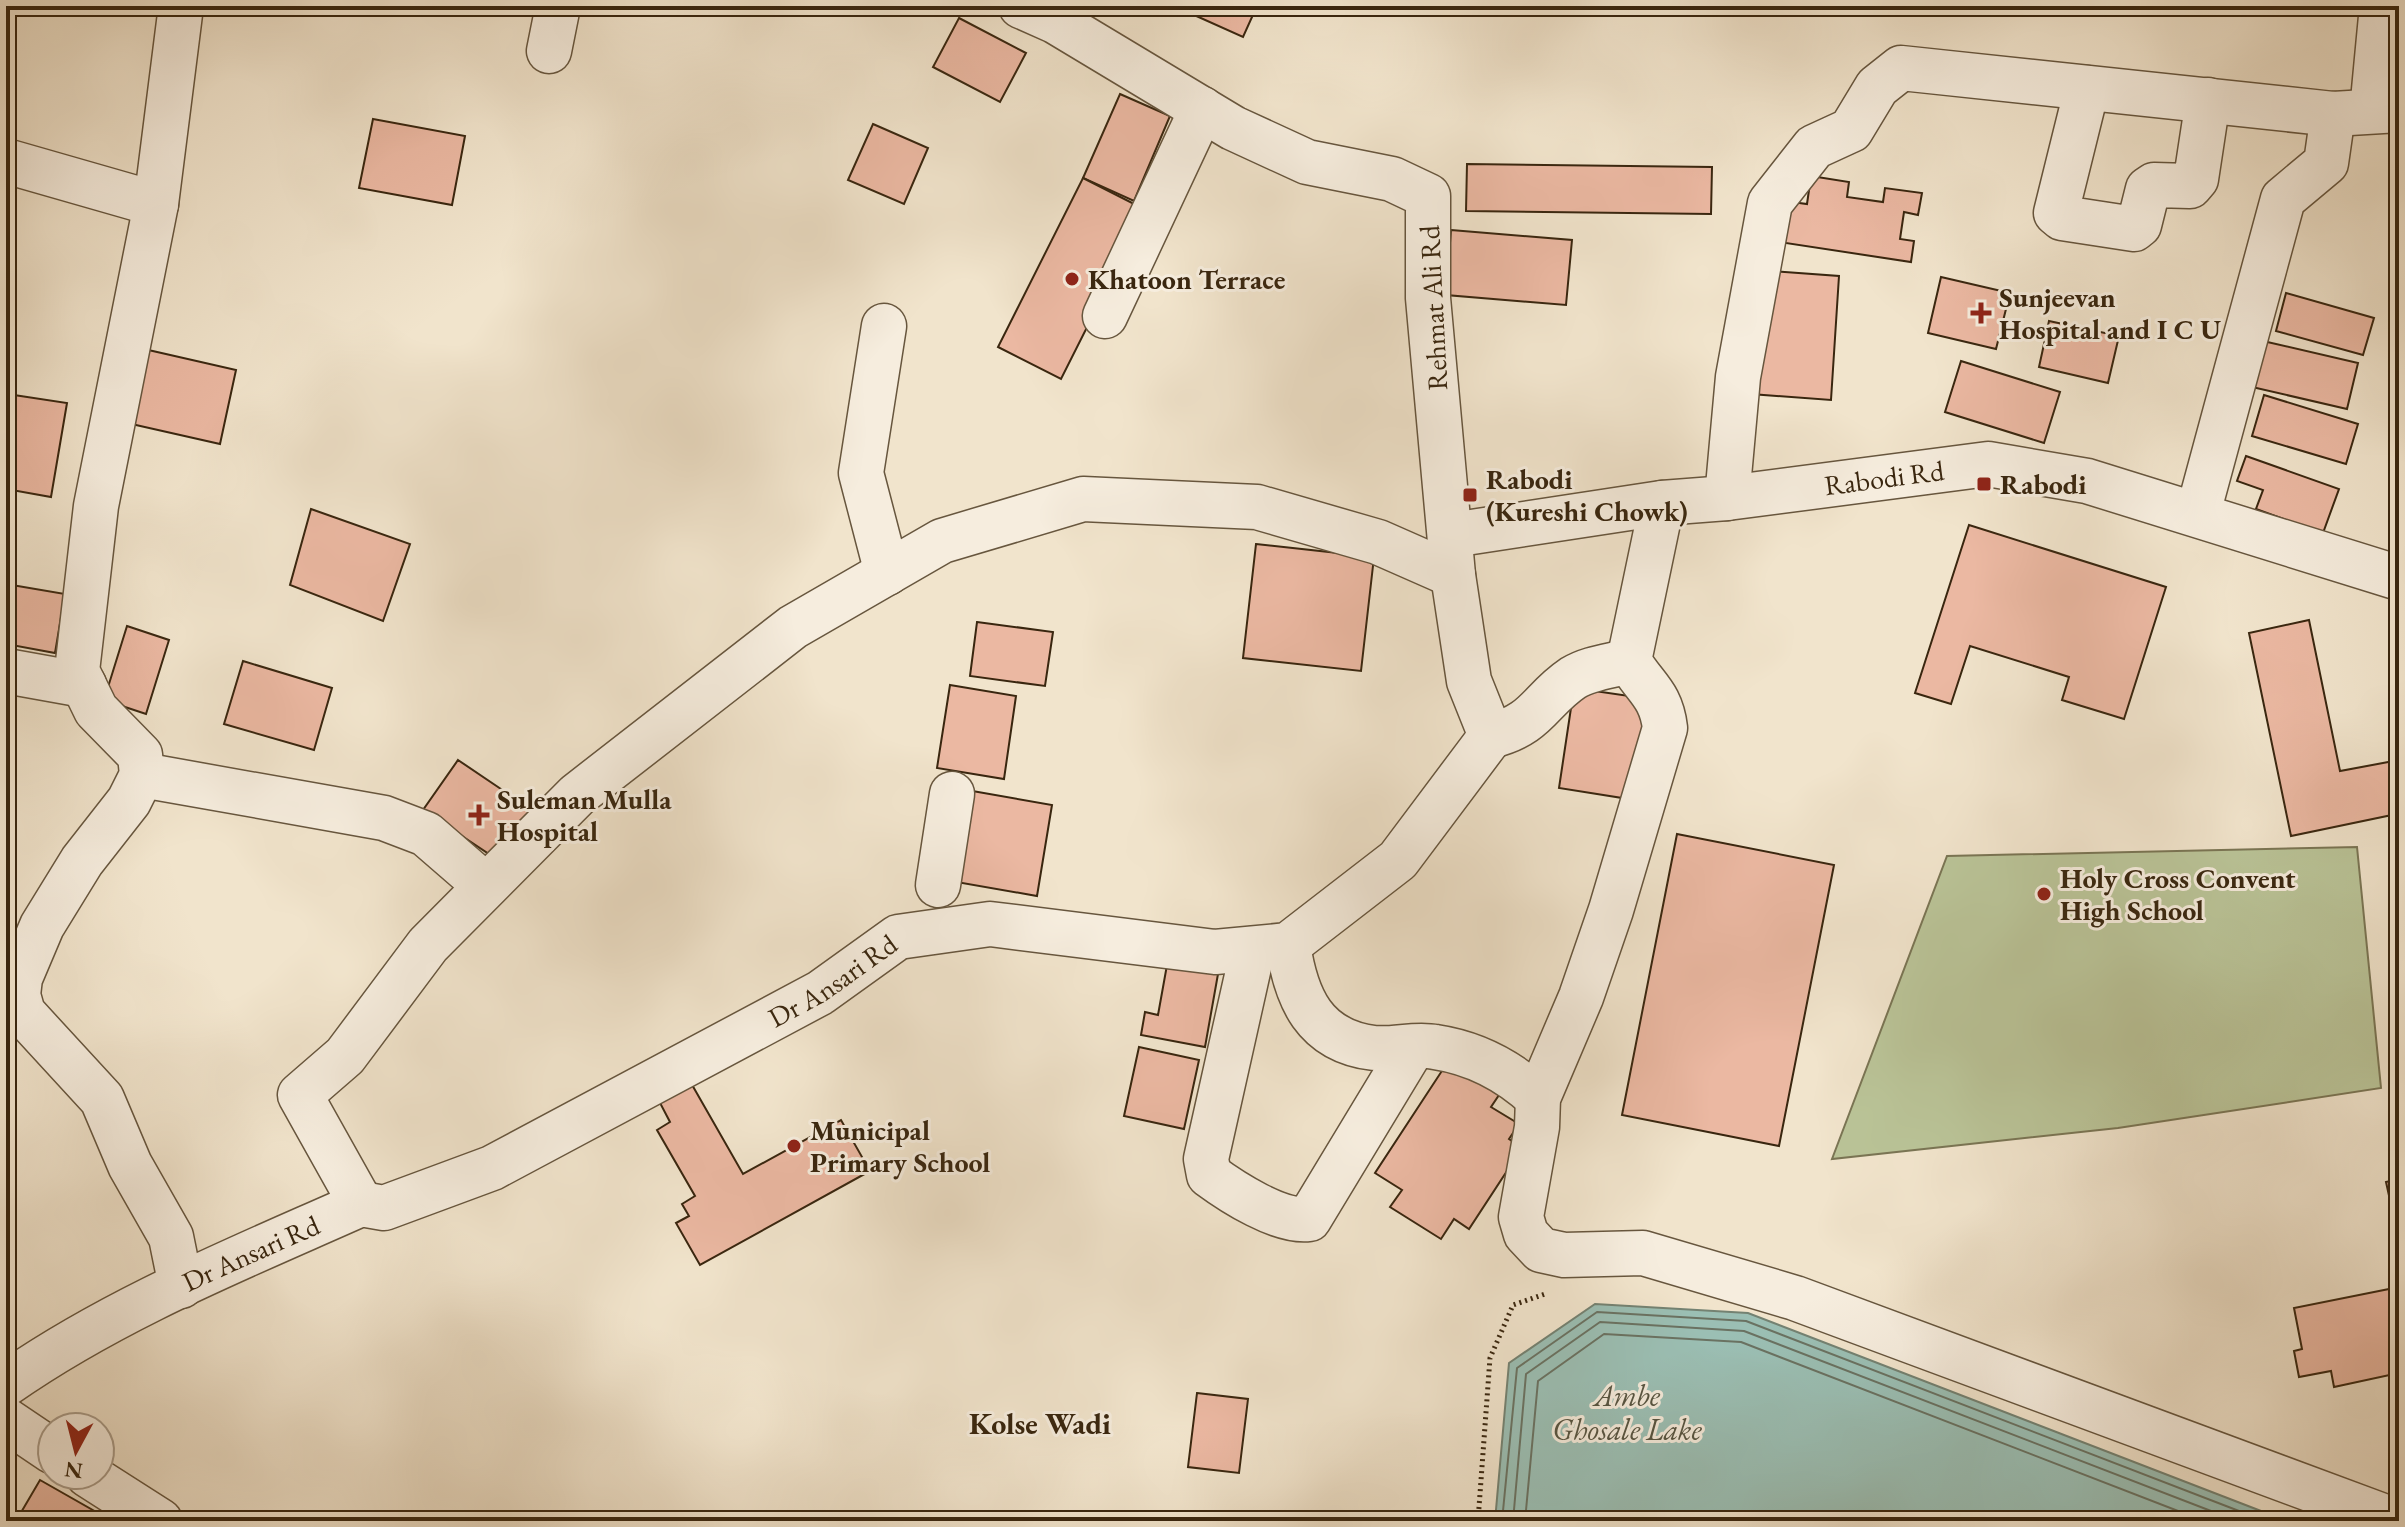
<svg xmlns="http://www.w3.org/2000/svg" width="2405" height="1527" viewBox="0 0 2405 1527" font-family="'EB Garamond',serif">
<rect width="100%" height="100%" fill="#f1e4cc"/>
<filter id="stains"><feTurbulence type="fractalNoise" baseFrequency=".0025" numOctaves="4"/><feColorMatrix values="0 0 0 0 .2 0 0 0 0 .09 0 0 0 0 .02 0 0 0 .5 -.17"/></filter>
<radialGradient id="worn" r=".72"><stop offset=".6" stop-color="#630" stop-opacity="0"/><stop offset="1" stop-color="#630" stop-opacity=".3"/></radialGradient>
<path fill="#bac498" stroke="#7a7554" stroke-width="2" d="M2357,847l24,241 -263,40 -286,31 115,-303z"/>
<path fill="#9bbfb4" stroke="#748272" stroke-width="2" d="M1595,1304l153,9 539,208h-792l14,-158z"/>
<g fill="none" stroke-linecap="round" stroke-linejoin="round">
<g stroke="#6a7262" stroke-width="2">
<path d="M1502,1521l15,-153 80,-56 149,9 519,200"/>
<path d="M1513,1521l13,-147 74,-52 144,9 493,190"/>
<path d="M1525,1521l13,-140 66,-47 137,8 463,179"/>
</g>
</g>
<g fill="#ebb8a2" stroke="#39260f" stroke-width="2">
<path d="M1174,6h83l-14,31z"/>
<path d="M959,18l67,35 -26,49 -67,-35z"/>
<path d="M1120,94l50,22 -36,85 -51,-23z"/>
<path d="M373,119l92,17 -13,69 -93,-17z"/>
<path d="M873,124l55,24 -24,56 -56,-24z"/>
<path d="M1467,164l245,3 -1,47 -245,-3z"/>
<path d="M1811,176l38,6 -2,15 36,5 2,-14 37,5 -4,22 -14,-3 -4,27 14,2 -3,21 -132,-20 6,-41 22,3z"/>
<path d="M1083,178l63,32 -85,169 -63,-32z"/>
<path d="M1451,230l121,10 -6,65 -120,-10z"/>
<path d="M1759,270l80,6 -8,124 -80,-6z"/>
<path d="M1941,277l69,16 -14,56 -68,-16z"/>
<path d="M2286,293l88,25 -11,37 -87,-24z"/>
<path d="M2049,321l70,15 -11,47 -69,-16z"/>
<path d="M2263,341l95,22 -11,46 -95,-22z"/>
<path d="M144,349l92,21 -16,74 -93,-21z"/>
<path d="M1961,361l99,31 -16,51 -99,-31z"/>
<path d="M14,395l53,8 -16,94 -45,-8v-44z"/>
<path d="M2264,395l94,29 -12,40 -94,-28z"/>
<path d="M2246,456l93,33 -16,44 -67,-24 7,-19 -26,-9z"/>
<path d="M311,509l99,35 -27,77 -93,-36z"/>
<path d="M1969,525l197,62 -42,132 -62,-19 7,-23 -99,-31 -19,58 -36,-11z"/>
<path d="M1256,544l118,13 -13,114 -118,-13z"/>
<path d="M6,584l59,10 -10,59 -49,-9z"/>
<path d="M2309,620l31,151 59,-11v89l-7,-34 -101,21 -42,-203z"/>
<path d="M977,622l76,10 -8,54 -75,-10z"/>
<path d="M127,626l42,14 -23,74 -42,-14z"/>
<path d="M243,661l89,27 -18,62 -90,-26z"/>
<path d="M950,685l66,11 -12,83 -67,-11z"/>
<path d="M1574,688l76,11 -15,101 -76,-12z"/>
<path d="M458,760l77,52 -34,50 -78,-52z"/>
<path d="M961,789l91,16 -15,91 -92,-16z"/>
<path d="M1677,834l157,31 -55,281 -157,-31z"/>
<path d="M1167,965l51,9 -13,73 -64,-12 4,-23 13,3z"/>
<path d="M1139,1047l60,13 -15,69 -60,-13z"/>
<path d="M1451,1057l52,32 -12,18 28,17 -10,15 13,9 -53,81 -15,-10 -13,20 -51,-32 12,-17 -27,-17z"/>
<path d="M691,1083l52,91 98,-54 29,51 -170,94 -24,-42 13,-7 -7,-12 13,-8 -38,-66 13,-8 -11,-21z"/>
<path d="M2399,1179v62l-13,-59z"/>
<path d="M2399,1287v86l-65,14 -3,-16 -32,6 -5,-26 8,-2 -8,-41z"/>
<path d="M1197,1393l51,6 -9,74 -51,-6z"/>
<path d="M40,1480l72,41h-96z"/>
</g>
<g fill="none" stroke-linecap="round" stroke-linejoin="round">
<g stroke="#67563e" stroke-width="47">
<g id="minor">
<path d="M549,51l9,-45"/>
<path d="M2087,88l-31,125 6,5 72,11 5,-4 9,-36 6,-4 36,1 6,-7 12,-79"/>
<path d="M2372,111l10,-105"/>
<path d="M6,161l150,43"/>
<path d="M1105,316l97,-207"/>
<path d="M884,326l-23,147 26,100"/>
<path d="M1727,498l11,-121 32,-174 44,-56 37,-17 26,-43 24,-19 432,46 66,-4"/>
<path d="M1662,503l-33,158c16,27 32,33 36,67l-54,182 -30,87 -43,101 -1,29 -16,90 5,17 15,16 23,5 79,-2 152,45 601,223"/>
<path d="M2198,513l85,-314 43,-36 7,-49"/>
<path id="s1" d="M1452,535l210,-32 65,-5 261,-34 99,17 312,97"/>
<path d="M6,671l78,14"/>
<path d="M1491,736c47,-12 48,-35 82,-58 16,-10 38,-12 56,-17"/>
<path d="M142,775l242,43 42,16 60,52"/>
<path d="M938,885l14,-91"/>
<path d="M1288,945c8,53 26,96 86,103 20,2 42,-5 61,-1 40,6 74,24 103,51"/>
<path d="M1253,949l-47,210 3,16c23,17 71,48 100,44l104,-172"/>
<path d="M361,1204l-61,-109 45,-39 83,-111 149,-150 216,-168 149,-86 141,-42 174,8 121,35 75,33"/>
<path d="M181,1286l-10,-49 -41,-72 -28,-66 -79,-86 -5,-18 2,-17 22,-52 40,-65 47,-60 13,-26 -2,-20 -44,-45 -19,-39 19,-165 60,-302 25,-198"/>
<path id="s2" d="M6,1384c109,-76 234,-126 355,-180l23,4 108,-40 328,-175 78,-56 92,-13 225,28 73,-7 110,-85 93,-124 -22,-55 -16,-106 -25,-277v-102l-36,-17 -85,-17 -74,-34 -178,-107 -34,-15"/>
<path d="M6,1420l46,31"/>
<path d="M88,1475l72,46"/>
</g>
</g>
<path stroke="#39260f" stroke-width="5" stroke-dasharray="2 4" stroke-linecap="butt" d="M1478,1521l12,-163 23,-53 32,-11"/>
<use href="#minor" stroke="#f6edde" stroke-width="44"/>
</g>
<g fill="#8f2418" stroke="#f6edde" stroke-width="3">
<circle cx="1072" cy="279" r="8"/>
<path d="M1977 301h8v8h8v8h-8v8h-8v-8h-8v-8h8z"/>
<rect x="1976" y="476" width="16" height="16" rx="4"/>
<rect x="1462" y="487" width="16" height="16" rx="4"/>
<path d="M475 803h8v8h8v8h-8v8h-8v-8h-8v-8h8z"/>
<circle cx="2044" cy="894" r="8"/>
<circle cx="794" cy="1146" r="8"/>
</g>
<g text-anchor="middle" stroke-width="6" stroke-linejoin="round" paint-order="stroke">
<g font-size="28" font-weight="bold" fill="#39260f" stroke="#f6edde" text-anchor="start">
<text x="1088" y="289">Khatoon Terrace</text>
<text x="1999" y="307">Sunjeevan<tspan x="1999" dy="32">Hospital and I C U</tspan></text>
<text x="1486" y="489">Rabodi<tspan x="1486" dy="32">(Kureshi Chowk)</tspan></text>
<text x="2000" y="494">Rabodi</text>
<text x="497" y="809">Suleman Mulla<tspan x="497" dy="32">Hospital</tspan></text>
<text x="2060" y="888">Holy Cross Convent<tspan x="2060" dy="32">High School</tspan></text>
<text x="810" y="1140">Municipal<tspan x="810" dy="32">Primary School</tspan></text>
</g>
<g font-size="28" fill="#39260f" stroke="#f6edde">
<text transform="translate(1433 308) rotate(-93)" y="10">Rehmat Ali Rd</text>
<text dy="10" stroke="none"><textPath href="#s1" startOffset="436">Rabodi Rd</textPath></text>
<text dy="10" stroke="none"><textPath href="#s2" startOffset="926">Dr Ansari Rd</textPath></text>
<text dy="10" stroke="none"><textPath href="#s2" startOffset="278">Dr Ansari Rd</textPath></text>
</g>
<g font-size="30" font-style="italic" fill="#565441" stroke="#f6edde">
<text x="1627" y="1406">Ambe<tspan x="1627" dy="34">Ghosale Lake</tspan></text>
</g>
<g font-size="30" font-weight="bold" fill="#39260f" stroke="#f6edde">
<text x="1040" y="1434">Kolse Wadi</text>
</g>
</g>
<rect width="2405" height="1527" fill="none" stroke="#f1e4cc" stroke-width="32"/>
<rect x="8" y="8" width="2389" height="1511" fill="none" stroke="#39260f" stroke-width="4"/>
<rect x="16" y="16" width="2373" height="1495" fill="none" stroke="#39260f" stroke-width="2"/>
<g transform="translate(76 1451) rotate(187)"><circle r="38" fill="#f6edde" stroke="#aa9d8b" stroke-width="2"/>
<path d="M0-6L14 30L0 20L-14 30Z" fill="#8f2418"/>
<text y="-12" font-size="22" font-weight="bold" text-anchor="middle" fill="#39260f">N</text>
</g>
<rect width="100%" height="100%" filter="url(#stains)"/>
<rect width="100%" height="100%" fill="url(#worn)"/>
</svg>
